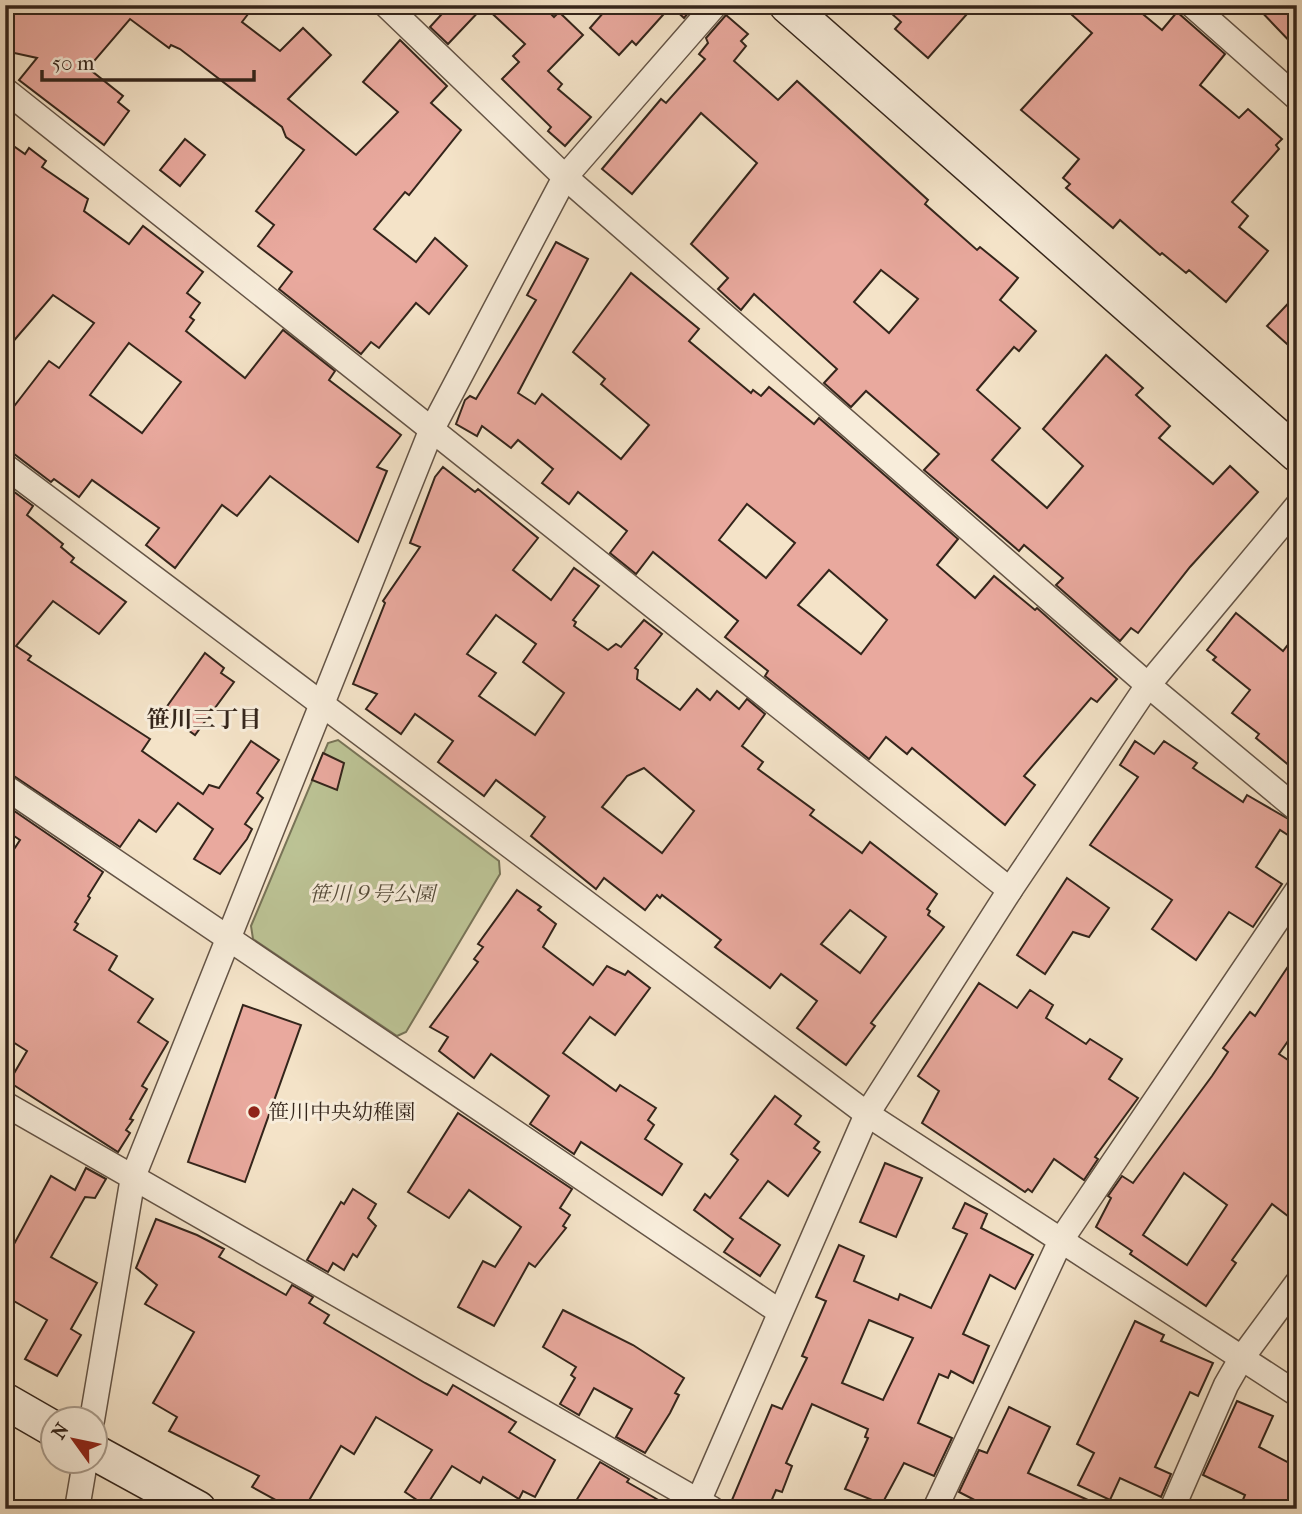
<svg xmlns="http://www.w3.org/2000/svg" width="1302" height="1514" viewBox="0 0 1302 1514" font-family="'IM FELL French Canon','Noto Serif JP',serif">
<rect width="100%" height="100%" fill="#f4e3c8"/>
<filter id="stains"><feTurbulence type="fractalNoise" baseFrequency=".00286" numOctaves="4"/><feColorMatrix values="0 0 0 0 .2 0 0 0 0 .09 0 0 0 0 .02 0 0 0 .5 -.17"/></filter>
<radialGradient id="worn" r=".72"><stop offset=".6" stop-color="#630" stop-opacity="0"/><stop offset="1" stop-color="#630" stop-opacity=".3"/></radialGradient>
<path fill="#bcc395" stroke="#787458" stroke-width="2" d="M338,740l161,121 1,13 -94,158 -9,4 -144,-97 -2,-13 77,-183z"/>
<g fill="#e9a99e" stroke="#34251b" stroke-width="2" fill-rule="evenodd">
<path d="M5,5h250l-13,17 38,29 23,-23 28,27 -43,44 68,56 42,-43 -35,-30 37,-42 47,46 -16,17 30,27 -52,65 -4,-3 -31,37 42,33 19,-24 32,28 -38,48 -13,-11 -37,45 -8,-6 -10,12 -82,-65 13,-17 -34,-26 16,-21 -18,-14 48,-61 -18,-13 -4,-10 -102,-78 -9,-4 -2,3 -39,-29 -42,49 35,28 -5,6 11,9 -25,34 -85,-65 18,-22 -32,-7z"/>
<path d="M450,5h92l12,12 5,-5 24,23 -35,36 14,13 -4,5 33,28 -26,29 -17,-15 3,-4 -49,-48 17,-17 -6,-6 12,-12 -41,-38 -36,38 -18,-17z"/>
<path d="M610,5h85l-11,13 -13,-12 -35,39 -4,-4 -13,14 -29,-27z"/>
<path d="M882,5h93l-47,53 -33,-29 6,-7z"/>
<path d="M1061,5h71l30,25 15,-18 48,42 -25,31 39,33 9,-9 34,30 -6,6 3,4 -47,53 16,14 -9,11 29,24 -42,51 -37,-32 -3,3 -24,-20 -2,2 -40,-35 -7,8 -47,-40 4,-4 -7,-6 16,-19 -58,-49 71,-77z"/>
<path d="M1255,5h42v44z"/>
<path d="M726,15l22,19 -7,7 5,5 -12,15 44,39 19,-19 131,119 -3,4 52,46 3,-3 38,31 -18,22 36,31 -17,20 -5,-4 -37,43 43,38 -28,32 55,48 36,-42 -40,-37 63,-74 37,33 -7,7 34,31 -11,12 54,46 17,-18 28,26 -68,75 -52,66 -7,-5 -11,13 -64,-56 7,-7 -39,-33 -5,6 -95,-81 15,-16 -73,-63 -15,16 -27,-24 13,-14 -83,-75 -13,16 -23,-21 10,-11 -37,-34 66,-81 -56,-50 -69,81 -30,-25 59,-70 5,4 39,-44 -6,-5 9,-11 -2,-5zM881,270l37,29 -29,34 -35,-31z"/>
<path d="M185,139l20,16 -25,31 -20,-16z"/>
<path d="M5,140l20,14 4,-6 17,13 -4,6 46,32 -4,12 45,33 14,-18 60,46 -16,21 13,10 -10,14 4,3 -8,11 59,47 38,-48 52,41 -6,9 72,55 -24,32 10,4 -29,71 -88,-66 -33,40 -15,-11 -47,63 -29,-23 13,-17 -67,-48 -13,17 -25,-18 -3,3 -37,-28 -9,-3v-33l44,-57 10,7 35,-45 -41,-28 -48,56zM129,343l52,39 -39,51 -52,-38z"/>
<path d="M556,242l32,17 -70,134 17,11 7,-10 79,65 28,-34 -48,-41 4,-5 -32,-27 58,-79 68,56 -10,12 62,52 2,-3 8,6 8,-9 45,37 5,-6 139,121 -21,26 38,33 19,-22 41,34 2,-2 80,71 -20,23 -6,-4 -67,78 11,9 -30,40 -93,-77 -5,6 -21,-17 -17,22 -104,-83 3,-5 -43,-34 13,-16 -85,-69 -17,22 -26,-21 17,-22 -49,-39 -9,12 -27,-21 11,-14 -35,-29 -7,8 -29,-22 -5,10 -21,-12 9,-24 5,-4 6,3 60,-99 -9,-5zM747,504l48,39 -29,35 -47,-38zM829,570l58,50 -26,34 -63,-49z"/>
<path d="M1297,294v59l-30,-27z"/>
<path d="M443,467l32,25 3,-3 60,49 -25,32 38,30 23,-32 25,18 -26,34 3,2 -2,4 34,24 8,-6 5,3 23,-27 18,14 -27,34 3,2 -1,9 43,31 17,-21 13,11 7,-9 22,18 8,-10 18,15 -23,32 21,16 -5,7 56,41 -4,5 52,38 8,-11 67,52 -10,15 3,2 -2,4 16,12 -73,96 4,3 -29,39 -49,-37 20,-27 -36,-27 -11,14 -55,-41 6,-7 -59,-45 -2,3 -3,-3 -12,15 -41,-32 -8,11 -65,-53 14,-19 -49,-37 -12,16 -46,-34 15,-21 -38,-27 -14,20 -35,-25 11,-15 -24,-10 32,-81 -2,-2 37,-54 -10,-4 25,-66zM496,615l40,29 -13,18 41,31 -29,42 -56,-39 17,-23 -29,-19zM644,768l50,43 -32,42 -60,-46 25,-31zM850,910l36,27 -26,36 -39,-29z"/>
<path d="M5,485l28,21 -6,9 36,29 -2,3 13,11 -3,4 55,40 -27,32 -46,-33 -37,45 15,10 -3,4 122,79 -8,12 61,43 6,-9 10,3 32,-47 28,19 -22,33 6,5 -18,26 7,5 -5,10 -27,35 -26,-15 19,-30 -35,-26 -22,29 -17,-12 -19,27 -115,-77z"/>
<path d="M1236,613l47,38 14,-18v139l-41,-34 3,-4 -27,-21 18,-23 -37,-30 3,-3 -9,-7z"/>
<path d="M205,653l19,15 -3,5 13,9 -39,53 -32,-23z"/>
<path d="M1135,741l19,13 10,-13 33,22 -4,5 50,34 4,-7 50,29v17l-17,-11 -24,37 26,17 -29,43 -24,-15 -33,48 -44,-31 20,-29 -82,-55 48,-68 -18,-12z"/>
<path d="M323,753l21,10 -7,27 -25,-10z"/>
<path d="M7,806l96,66 -15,24 2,2 -15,24 3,2 -4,6 43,26 -8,14 44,29 -15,23 30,20 -26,44 5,3 -17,30 3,1 -7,10 4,3 -12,19 -109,-70 18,-31 -22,-14v-174l15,-23 -15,-10z"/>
<path d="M1067,878l42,30 -20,29 -16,-5 -28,42 -28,-19z"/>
<path d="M517,890l24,17 -3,3 18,14 -13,23 50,38 14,-19 18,9 3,-4 22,17 -35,47 -25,-18 -27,36 53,38 4,-6 36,23 -8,12 6,5 -9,14 37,25 -20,31 -81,-53 -7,12 -44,-30 19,-28 -58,-42 -17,24 -35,-27 9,-14 -18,-10 48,-65 -4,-3 9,-12 -5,-3z"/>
<path d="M1297,953v75l-18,26 18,12v157l-25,-19 -40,56 4,3 -30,43 -76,-52 2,-3 -36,-24 15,-29 -3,-2 14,-20 11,7 79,-107 16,-24 -5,-4 27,-36 5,4zM1184,1173l43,32 -40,60 -44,-30z"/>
<path d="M979,983l38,25 13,-18 23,15 -7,13 40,26 4,-5 32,20 -13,20 29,19 -43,59 3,2 -14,21 -30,-21 -22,33 -4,-3 -3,3 -103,-69 17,-32 -21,-15z"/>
<path d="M243,1005l58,20 -56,157 -57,-20z"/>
<path d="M775,1096l26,20 -6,8 24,18 -5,6 6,4 -32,44 -20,-15 -28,37 40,27 -20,31 -36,-24 9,-13 -39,-29 11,-16 5,4 28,-38 -7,-6z"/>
<path d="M458,1113l114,76 -12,19 10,7 -7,11 3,2 -31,39 -6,-4 -35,63 -36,-19 25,-46 12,6 26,-40 -52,-37 -20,28 -41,-26z"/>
<path d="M885,1163l37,15 -26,59 -36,-15z"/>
<path d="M86,1168l20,11 -11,19 -10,-1 -34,60 46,26 -26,46 10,6 -24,41 -32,-17 22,-39 -42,-24v-54l8,4 38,-70 24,14z"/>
<path d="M353,1189l23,15 -8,14 8,8 -19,31 -4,-3 -9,16 -11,-7 -5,9 -21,-12 34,-58 3,2z"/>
<path d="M965,1203l22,11 -6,14 52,27 -18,34 -25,-14 -27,59 26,12 -16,37 -22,-12 -3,7 -9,-4 -21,49 34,15 -18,38 -30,-13 -22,41 -37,-15 23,-51 -3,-1 3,-8 -56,-25 -26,59 6,3 -10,26 -6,-2 -8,19h-15l-21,-9 40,-95 10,4 25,-51 -5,-2 24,-55 -10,-4 23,-52 25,11 -10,25 44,19 2,-6 31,14 36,-74 -14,-6zM869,1320l44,18 -30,62 -41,-17z"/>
<path d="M156,1219l41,16 27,14 -5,8 67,38 6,-10 21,12 -4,6 20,12 -5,8 101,60 22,12 6,-10 63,37 -7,10 46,28 -20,37 -12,-6 -4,8 -36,-22 -3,6 -28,-17 -26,40 -21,-14 27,-42 -56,-33 -22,37 -13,-8 -37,63h-12l-40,-22 7,-11 -90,-45 8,-14 -24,-14 41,-71 -49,-28 12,-19 -21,-17z"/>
<path d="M563,1310l70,35 51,33 -9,15 4,2 -9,18 -25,40 -29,-16 16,-28 -38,-21 -15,27 -19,-11 15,-26 -4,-3 5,-8 -33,-20z"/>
<path d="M1135,1321l29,14 -3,6 52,22 -15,33 -8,-4 -35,75 16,7 -10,23 -41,-19 -10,22 -32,-15 16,-32 -17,-9z"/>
<path d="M1237,1401l36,15 -14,31 38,20v42h-58l6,-14 -42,-20z"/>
<path d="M1009,1407l41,20 -22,46 80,36h-116l-33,-17 20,-42 8,3z"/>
<path d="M600,1462l29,17 -2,3 47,27h-103z"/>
</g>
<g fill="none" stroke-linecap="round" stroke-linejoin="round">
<g stroke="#645446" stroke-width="27">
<g id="street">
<path d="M386,5l179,172 583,508 149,124"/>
<path d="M1192,5l105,93"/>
<path d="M5,90l1005,800"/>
<path d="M5,466l862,648 430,280"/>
<path d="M5,787l775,525"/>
<path d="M5,1104l707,405"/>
<path d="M92,1420l41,-243 298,-746 134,-254 150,-172"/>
<path d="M77,1509l8,-47"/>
<path d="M695,1509l172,-395 143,-224 138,-205 149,-179"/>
<path d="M935,1509l126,-269 236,-349"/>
<path d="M1172,1509l54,-124 15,-26 56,-76"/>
</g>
</g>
<g stroke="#34251b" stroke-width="38">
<g id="secondary">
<path d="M787,5l510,449"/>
<path d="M5,1401l47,27"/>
<path d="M94,1452l104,57"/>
</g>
</g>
<use href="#street" stroke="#f8eddb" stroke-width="24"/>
<use href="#secondary" stroke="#f8eddb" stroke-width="35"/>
</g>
<circle fill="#8f2418" stroke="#f8eddb" stroke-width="2.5" cx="254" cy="1112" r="7"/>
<g text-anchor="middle" stroke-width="6" stroke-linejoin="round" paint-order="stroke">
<g font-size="21" font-style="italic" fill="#564c3a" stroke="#f8eddb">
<text x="372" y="901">笹川９号公園</text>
</g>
<g font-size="21" fill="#34251b" stroke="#f8eddb" text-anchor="start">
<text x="268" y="1119">笹川中央幼稚園</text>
</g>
<g font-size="23" font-weight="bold" fill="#34251b" stroke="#f8eddb">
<text x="204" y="727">笹川三丁目</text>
</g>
</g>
<rect width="1302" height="1514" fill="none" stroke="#f4e3c8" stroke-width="28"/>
<rect x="7" y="7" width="1288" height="1500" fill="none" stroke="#34251b" stroke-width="3.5"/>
<rect x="14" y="14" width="1274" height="1486" fill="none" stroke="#34251b" stroke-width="2"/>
<g transform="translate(74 1440) rotate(303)"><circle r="33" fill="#f8eddb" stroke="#aa9d8e" stroke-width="2"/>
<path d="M0-5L12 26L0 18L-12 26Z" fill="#8f2418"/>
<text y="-10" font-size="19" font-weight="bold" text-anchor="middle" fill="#34251b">N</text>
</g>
<path d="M42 70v10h212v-10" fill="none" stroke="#34251b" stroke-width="3.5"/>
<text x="52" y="70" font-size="21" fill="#34251b" stroke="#f8eddb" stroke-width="5" paint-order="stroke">50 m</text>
<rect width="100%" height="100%" filter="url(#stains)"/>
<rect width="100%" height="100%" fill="url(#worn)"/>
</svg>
